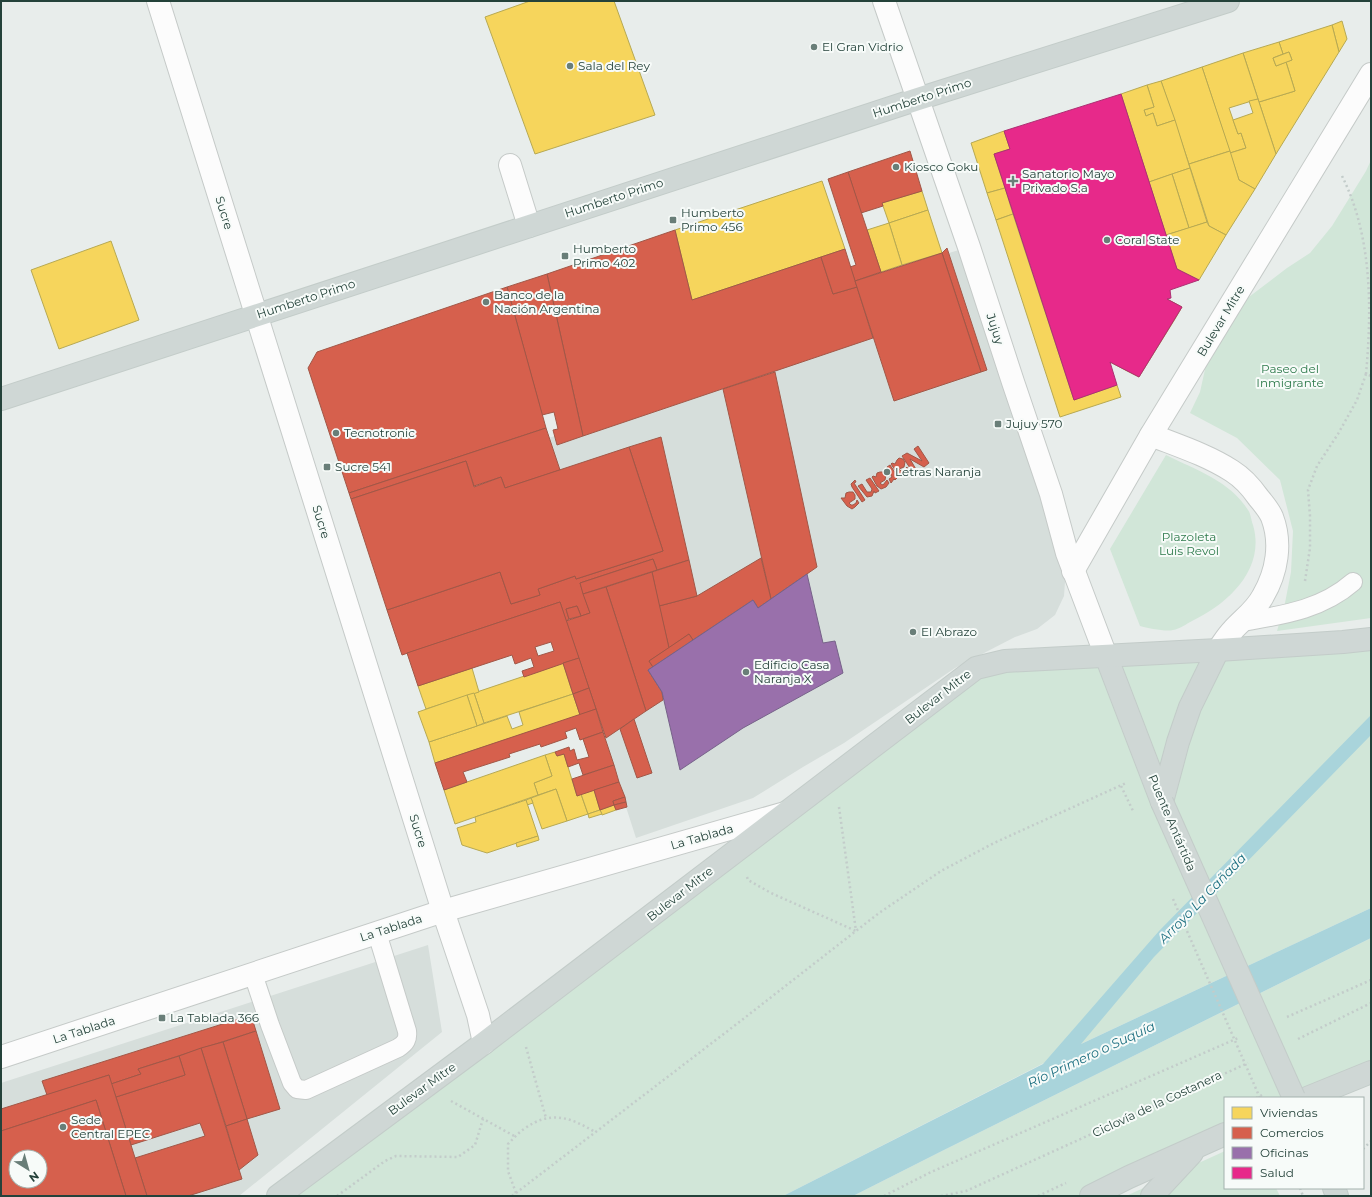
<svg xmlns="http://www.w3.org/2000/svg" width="1372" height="1197" viewBox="0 0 1372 1197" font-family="Montserrat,sans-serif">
<rect width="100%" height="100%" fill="#e8edeb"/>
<g fill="#d6dedb" fill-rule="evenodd">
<path d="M969,247l98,306 -3,43 -9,19 -18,14 -22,8 -60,31 -111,75 -41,24 -50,31 -117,40 -76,-236 -158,53 -51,-156 522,-161 -18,-57z"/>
<path d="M428,945l14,87 -203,164h-238v-113zM16,1157h24v24h-24z"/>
</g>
<g fill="#d1e6d8">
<path d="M1371,160v458l-94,13 8,-28 6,-31 2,-41 -13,-51 -43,-42 -47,-25 10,-21 8,-36 29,-50 50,-38 23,-15 22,-27 34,-55z"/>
<path d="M1166,455c30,15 64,26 82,55 3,4 3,10 5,15 13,44 -25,79 -61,96 -6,3 -12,8 -19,9 -7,2 -25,-2 -33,-4l-30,-77z"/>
<path d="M1371,639v269l-288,135 -300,153h-505l698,-528z"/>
<path d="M1371,938v134l-64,26h-82v36l-134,62h-238l89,-45z"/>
<path d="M1225,1151v37h51l4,8h-154z"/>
</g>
<path fill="#a9d4db" d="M1371,715v20l-217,222 -73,87 290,-136v30l-429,213 -89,45h-70l260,-132 116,-133z"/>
<g fill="#f6d55c" stroke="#b7a952">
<path d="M530,1h84l41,114 -120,39 -50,-137z"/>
<path d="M1342,21l5,18 -8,13 -7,-27z"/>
<path d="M1332,25l7,27 -63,102 -17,-52 36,-11 -9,-29 6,-2 -3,-8 -6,2 -4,-12z"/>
<path d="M1279,42l4,12 -10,4 3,8 10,-4 9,29 -36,11 -16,-49z"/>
<path d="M1289,52l3,8 -16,6 -3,-8z"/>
<path d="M1243,53l15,46 -29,9 9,26 3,-1 5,15 -16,5 -28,-86z"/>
<path d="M1202,67l28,84 -41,13 -28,-83z"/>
<path d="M1161,81l14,39 -18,6 -4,-13 -7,3 -2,-6 10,-3 -7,-22z"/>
<path d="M1147,85l7,22 -10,3 2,6 7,-3 4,13 18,-6 15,48 -41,14 -28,-88z"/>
<path d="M1258,99l18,55 -21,35 -16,-9 -9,-27 16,-5 -5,-15 -3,1 -5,-14 20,-7 -4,-12z"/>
<path d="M1004,131l6,18 -16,5 11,34 -18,5 -16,-50z"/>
<path d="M1109,141l5,15 -4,1 7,24 5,-1 8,26 -4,2 7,23 5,-1 8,26 -4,2 8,24 4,-1 4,14 -18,6 4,15 -3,10 -15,26 -17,6 -14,-43 -5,2 -4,-15 5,-2 -7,-23 -6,2 -9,-27 6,-2 -7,-23 -6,2 -8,-27 5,-3 -7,-23 -6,1 -5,-14z"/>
<path d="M1230,151l9,29 16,9 -29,46 -17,-9 -20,-62z"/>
<path d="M1190,168l17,54 -18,6 -17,-54z"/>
<path d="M1172,174l17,54 -23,7 -17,-53z"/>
<path d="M822,181l23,68 -153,51 -17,-70z"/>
<path d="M1005,188l8,26 -17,6 -9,-27z"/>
<path d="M922,191l6,19 -39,13 -7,-20z"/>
<path d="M928,210l14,43 -40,12 -13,-42z"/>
<path d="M1013,214l61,186 43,-15 4,12 -61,20 -64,-197z"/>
<path d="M1207,222l2,4 17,9 -27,45 -22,-11 -11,-34z"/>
<path d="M889,223l13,42 -21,7 -14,-42z"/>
<path d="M111,241l28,79 -80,29 -28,-79z"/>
<path d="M1167,299l15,8 -7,12 -18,-9 -30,61 -17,-9 -1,-4 17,-6 15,-26 3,-10 -2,-9z"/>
<path d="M1157,310l18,9 -36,58 -12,-6z"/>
<path d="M563,663l10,31 -89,29 -10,-30z"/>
<path d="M472,668l7,24 -53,17 -8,-23z"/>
<path d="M474,693l10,30 -7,3 -10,-31z"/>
<path d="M573,694l7,21 -145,48 -6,-21 78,-26 5,13 11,-4 -4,-13z"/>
<path d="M467,695l10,31 -48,16 -11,-30z"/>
<path d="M555,752l2,4 7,-2 13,42 4,-2 7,20 -21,7 -11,-32 -18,6 -4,-12 18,-7 -7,-21z"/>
<path d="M545,755l7,21 -18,7 4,12 -83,29 -11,-34z"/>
<path d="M556,789l11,32 -25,8 -11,-31z"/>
<path d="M594,790l6,20 -12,4 -7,-20z"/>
<path d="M531,798l2,5 -6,2 -1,-5z"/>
<path d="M526,800l12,36 -51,17 -25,-8 -5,-17 19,-6 -1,-5z"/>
<path d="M614,805l2,5 -14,5 -2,-5z"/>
<path d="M600,810l2,4 -13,4 -1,-4z"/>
<path d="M538,836l1,4 -22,7 -1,-4z"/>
</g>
<g fill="#d6604d" stroke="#a15747" fill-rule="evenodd">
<path d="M910,151l12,40 -40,12 1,3 -22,7 -13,-41z"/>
<path d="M848,172l33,100 -26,9 -5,-14 6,-2 -28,-86z"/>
<path d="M675,230l17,70 129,-43 12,37 24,-7 16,51 -290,98 -36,-162z"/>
<path d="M947,248l40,122 -6,2 -39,-119z"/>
<path d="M845,249l12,38 -24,7 -12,-37z"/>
<path d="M942,253l39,119 -87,29 -39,-120z"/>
<path d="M547,274l36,162 -26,9 -4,-15 5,-1 -4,-17 -12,3 -35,-128z"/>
<path d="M507,287l39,141 -197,65 -41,-125 9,-16z"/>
<path d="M775,372l42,195 -46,32 -48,-210z"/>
<path d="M546,428l14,42 -55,18 -4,-11 -27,9 -8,-25 -115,38 -2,-6z"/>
<path d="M661,437l28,123 -32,10 -4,-11 -73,24 10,30 -9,3 -4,-10 -11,3 3,10 -3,2 -6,-19 -158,53 -15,-45 113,-38 11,32 29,-9 -2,-6 37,-13 1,3 87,-28 -34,-104z"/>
<path d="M918,446l11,17 -5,4 -14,-8 7,12 -3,3 -12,-18 5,-3 15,8 -8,-12z"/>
<path d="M629,447l34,104 -87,28 -1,-3 -37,13 2,6 -29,9 -11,-32 -113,38 -36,-111 115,-38 8,26 27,-10 4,11z"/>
<path d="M899,458l4,1 2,3 -1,5 -5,2 2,2h2l4,-4 1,3 -3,3 -5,2 -3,-2 -6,-9 1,-1 3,1 2,-4z"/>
<path d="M890,465l8,12 -3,3 -1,-1 -3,4 -2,-4 3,-2 -5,-10z"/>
<path d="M880,472h4l2,3 -1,5 -5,3 1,1 2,1 4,-5 2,3 -3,4 -5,2 -4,-3 -5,-9 1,-1 3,1 1,-4z"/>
<path d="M870,478l9,13 -4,2 -1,-2 -2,5 -5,1 -9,-11 4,-2 5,8h4l1,-3 -6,-9z"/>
<path d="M855,480l1,2 -2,1 11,17 -3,2 -10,-15 -1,-3z"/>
<path d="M849,492h4l2,3v4l-6,4 2,2h2l3,-2 1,-3 2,3 -4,4 -3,2 -5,-3 -6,-8h4l1,-5z"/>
<path d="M761,558l10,41 -13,9 -5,-8 -60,40 -4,-6 -20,14 -10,-42 38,-10z"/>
<path d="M653,559l4,11 -74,24 -3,-11z"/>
<path d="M689,560l8,36 -38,10 -7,-34z"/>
<path d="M652,572l17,76 -20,13 4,6 -5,3 14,22 1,8 -17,11 -40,-124z"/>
<path d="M606,587l40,124 -40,27 -40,-117 24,-8 -7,-19z"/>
<path d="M560,602l19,56 -55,19 -2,-6 12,-4 -3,-9 -16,6 -3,-9 -94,31 -11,-33zM551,642l3,9 -16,5 -3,-9z"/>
<path d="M577,606l4,10 -12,3 -3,-10z"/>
<path d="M689,634l4,6 -40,27 -4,-6z"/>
<path d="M579,658l10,30 -16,6 -10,-31z"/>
<path d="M589,688l7,21 -16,6 -7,-21z"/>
<path d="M596,709l7,23 -23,8 -4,-12 -11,4 2,6 -26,9 -1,-3 -31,10 1,3 -47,15 4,10 -23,8 -9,-27z"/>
<path d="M634,719l18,54 -15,5 -17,-49z"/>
<path d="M603,732l11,33 -31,10 -4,-12 -11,4 -4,-13 -7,2 -2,-4 14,-5 1,4 4,-2 3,11 12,-3 -6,-18z"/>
<path d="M614,765l5,17 -42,14 -5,-17z"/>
<path d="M619,782l6,15 -12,4 1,4 -14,5 -6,-20z"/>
<path d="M625,797l1,5 -12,3 -1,-4z"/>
<path d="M626,802l1,5 -11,3 -2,-5z"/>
<path d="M251,1015l5,16 -118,38 3,5 -30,10 -2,-9 -62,20 -5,-14z"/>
<path d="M256,1031l24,78 -33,10 -24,-77z"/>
<path d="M223,1042l24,77 -21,7 -25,-78z"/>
<path d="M201,1048l41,131 -54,17h-41l-12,-38 70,-22 -5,-13 -69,22 -15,-48 69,-22 -6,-19z"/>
<path d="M179,1056l6,19 -69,22 -5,-13 30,-10 -3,-5z"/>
<path d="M109,1075l38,121h-146v-87zM16,1157h24v24h-24z"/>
<path d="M96,1100l30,96h-9l-27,-84 -89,29v-10z"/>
<path d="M96,1100l30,96h-125v-65zM16,1157h24v24h-24z"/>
<path d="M247,1119l11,36 -19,15 -13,-44z"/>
</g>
<path fill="#9970ab" stroke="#766289" d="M807,574l16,69 12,-2 8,32 -100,55 -63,42 -18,-78 -14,-22 105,-70 5,8z"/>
<path fill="#e7298a" stroke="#ac3072" d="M1121,94l56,175 22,11 -29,10 1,8 -4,1 15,8 -43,70 -29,-15 7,23 -43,15 -80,-246 16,-5 -6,-18z"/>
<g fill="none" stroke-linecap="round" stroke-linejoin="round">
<g stroke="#c5cac8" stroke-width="20">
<g id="service">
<path d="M1242,622c40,-7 79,-12 111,-40"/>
<path d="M253,974l17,51 22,58 5,6 9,1 92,-42c8,-5 10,-9 9,-17l-30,-98"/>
</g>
</g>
<g stroke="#c5cac8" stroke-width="24">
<g id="minor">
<path d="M158,1l285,910 35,104 6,28"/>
<path d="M510,165l19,61"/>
<path d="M1151,435c28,11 56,20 81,36 11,7 19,16 26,26 5,6 11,13 14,20 10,26 5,55 -9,79 -7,14 -20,23 -30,34 -6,6 -10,13 -15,20"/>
<path d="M1,1057l442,-146 342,-98"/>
</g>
</g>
<g stroke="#c5cac8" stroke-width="24">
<g id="tertiary">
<path d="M884,1l85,246 44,135 38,112 16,59 39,103"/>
<path d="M1073,571l78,-136 220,-361"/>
</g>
</g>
<g stroke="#c3ccc9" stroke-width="24">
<g id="primary">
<path d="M1,399l917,-300 310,-98"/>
<path d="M1106,656l56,146"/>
<path d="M1162,802l16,-60 12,-35 28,-57"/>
<path d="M1307,1098l64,-26"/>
<path d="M1334,1188l3,8"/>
<path d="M278,1196l206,-153 492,-375 29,-7 213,-11 125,-8 28,-3"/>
<path d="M1091,1196l38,-19 96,-43"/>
<path d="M1152,1196l40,-43"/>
</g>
</g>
<g stroke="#c3ccca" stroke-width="2.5" stroke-dasharray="2 3" stroke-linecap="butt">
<path d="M1342,176c30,60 30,132 24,198l5,2"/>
<path d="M1305,581l5,-33v-32l-2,-26 9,-24 21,-32 19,-34 9,-26"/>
<path d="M1121,786l13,27"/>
<path d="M839,807l17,124"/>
<path d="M747,877l1,3 23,13 85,38"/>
<path d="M1287,1017l84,-37"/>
<path d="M1298,1039l73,-36"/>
<path d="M526,1047l20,71"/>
<path d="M1256,1098l6,-3"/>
<path d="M451,1101l65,36"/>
<path d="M1363,1149l8,-8"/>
<path d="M1300,1188l3,8"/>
<path d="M516,1193l-8,-22v-27c5,-5 10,-11 16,-15 26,-19 46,-12 71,3"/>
<path d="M337,1196l48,-35 11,-5 62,1 17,-12 8,-26"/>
<path d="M512,1196l226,-173 141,-110 62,-42 53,-28 132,-60"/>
<path d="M884,1196l47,-24 307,-134"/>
<path d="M941,1196l25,-5 282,-128"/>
<path d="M1038,1196l28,-13"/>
</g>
<use href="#service" stroke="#fcfcfc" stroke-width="18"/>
<use href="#minor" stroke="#fcfcfc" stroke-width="22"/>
<use href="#tertiary" stroke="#fcfcfc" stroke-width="22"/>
<use href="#primary" stroke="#cfd7d5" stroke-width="22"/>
<g stroke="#c3ccc9" stroke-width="24" stroke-linecap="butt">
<path id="primary-bridge" d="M1162,802l132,296"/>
</g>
<path stroke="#c3ccca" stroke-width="2.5" stroke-dasharray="2 3" stroke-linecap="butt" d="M1173,899l87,199"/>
<use href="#primary-bridge" stroke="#cfd7d5" stroke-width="22"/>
</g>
<g fill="#697e78" stroke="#f7fbf9" stroke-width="1.5">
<circle cx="814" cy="47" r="4"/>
<circle cx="570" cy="66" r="4"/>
<circle cx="896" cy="167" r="4"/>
<path d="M1011 175h4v4h4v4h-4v4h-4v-4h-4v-4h4z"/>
<rect x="669" y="216" width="8" height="8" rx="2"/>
<circle cx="1107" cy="240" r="4"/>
<rect x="561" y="252" width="8" height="8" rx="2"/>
<circle cx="486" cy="302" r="4"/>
<rect x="994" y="420" width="8" height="8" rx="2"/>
<circle cx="336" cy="433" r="4"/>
<rect x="323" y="463" width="8" height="8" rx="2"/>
<circle cx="887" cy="472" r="4"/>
<circle cx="913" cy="632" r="4"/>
<circle cx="746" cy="672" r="4"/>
<rect x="158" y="1014" width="8" height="8" rx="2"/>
<circle cx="63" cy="1127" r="4"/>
</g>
<g text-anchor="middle" stroke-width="4" stroke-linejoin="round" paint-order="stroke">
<g font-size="12" fill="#24423a" stroke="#f7fbf9" text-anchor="start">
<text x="822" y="51">El Gran Vidrio</text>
<text x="578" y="70">Sala del Rey</text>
<text x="904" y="171">Kiosco Goku</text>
<text x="1022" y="178">Sanatorio Mayo<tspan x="1022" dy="14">Privado S.a</tspan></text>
<text x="681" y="217">Humberto<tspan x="681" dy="14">Primo 456</tspan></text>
<text x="1115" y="244">Coral State</text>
<text x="573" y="253">Humberto<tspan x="573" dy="14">Primo 402</tspan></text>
<text x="494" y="299">Banco de la<tspan x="494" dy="14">Nación Argentina</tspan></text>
<text x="1006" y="428">Jujuy 570</text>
<text x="344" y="437">Tecnotronic</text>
<text x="335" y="471">Sucre 541</text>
<text x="895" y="476">Letras Naranja</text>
<text x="921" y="636">El Abrazo</text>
<text x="754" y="669">Edificio Casa<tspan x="754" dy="14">Naranja X</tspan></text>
<text x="170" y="1022">La Tablada 366</text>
<text x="71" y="1124">Sede<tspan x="71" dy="14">Central EPEC</tspan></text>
</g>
<g font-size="12" fill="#24423a" stroke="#f7fbf9">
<text transform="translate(922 98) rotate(-18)" y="4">Humberto Primo</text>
<text transform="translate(614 198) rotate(-18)" y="4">Humberto Primo</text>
<text transform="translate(224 213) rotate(73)" y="4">Sucre</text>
<text transform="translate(306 299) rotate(-18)" y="4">Humberto Primo</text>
<text transform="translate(1221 321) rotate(-59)" y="4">Bulevar Mitre</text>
<text transform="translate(995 329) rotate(72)" y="4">Jujuy</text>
<text transform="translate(321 522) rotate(73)" y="4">Sucre</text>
<text transform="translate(938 697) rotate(-38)" y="4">Bulevar Mitre</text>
<text transform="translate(1172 823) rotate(67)" y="4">Puente Antártida</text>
<text transform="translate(418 831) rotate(73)" y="4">Sucre</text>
<text transform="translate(702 837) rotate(-16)" y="4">La Tablada</text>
<text transform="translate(680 894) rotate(-38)" y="4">Bulevar Mitre</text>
<text transform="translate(391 928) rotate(-18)" y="4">La Tablada</text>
<text transform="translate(84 1030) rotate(-18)" y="4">La Tablada</text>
<text transform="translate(422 1089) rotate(-36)" y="4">Bulevar Mitre</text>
<text transform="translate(1157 1104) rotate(-25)" y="4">Ciclovía de la Costanera</text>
</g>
<g font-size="12" fill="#2d7a4b" stroke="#f7fbf9">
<text x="1290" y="373">Paseo del<tspan x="1290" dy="14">Inmigrante</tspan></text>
<text x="1189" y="541">Plazoleta<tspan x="1189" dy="14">Luis Revol</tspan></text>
</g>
<g font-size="13" font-style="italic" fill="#1c6f80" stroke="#f7fbf9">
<text transform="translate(1202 898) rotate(-46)" y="5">Arroyo La Cañada</text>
<text transform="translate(1091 1054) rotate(-25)" y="5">Río Primero o Suquía</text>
</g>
</g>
<rect width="1372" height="1197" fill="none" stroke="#24423a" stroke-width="4"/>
<rect x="1224" y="1097" width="140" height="92" fill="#f7fbf9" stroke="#a3b1ad"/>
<rect x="1232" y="1107" width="20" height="12" fill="#f6d55c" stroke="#a3b1ad"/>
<text x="1260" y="1117" font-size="12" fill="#24423a">Viviendas</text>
<rect x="1232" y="1127" width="20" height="12" fill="#d6604d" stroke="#a3b1ad"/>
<text x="1260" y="1137" font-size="12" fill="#24423a">Comercios</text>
<rect x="1232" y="1147" width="20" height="12" fill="#9970ab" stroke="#a3b1ad"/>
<text x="1260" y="1157" font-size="12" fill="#24423a">Oficinas</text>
<rect x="1232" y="1167" width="20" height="12" fill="#e7298a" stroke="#a3b1ad"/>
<text x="1260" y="1177" font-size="12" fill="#24423a">Salud</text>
<g transform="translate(28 1169) rotate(143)"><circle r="19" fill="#f7fbf9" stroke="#a3b1ad"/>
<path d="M0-3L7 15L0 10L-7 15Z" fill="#697e78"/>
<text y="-6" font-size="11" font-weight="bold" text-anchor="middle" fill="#24423a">N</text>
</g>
</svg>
